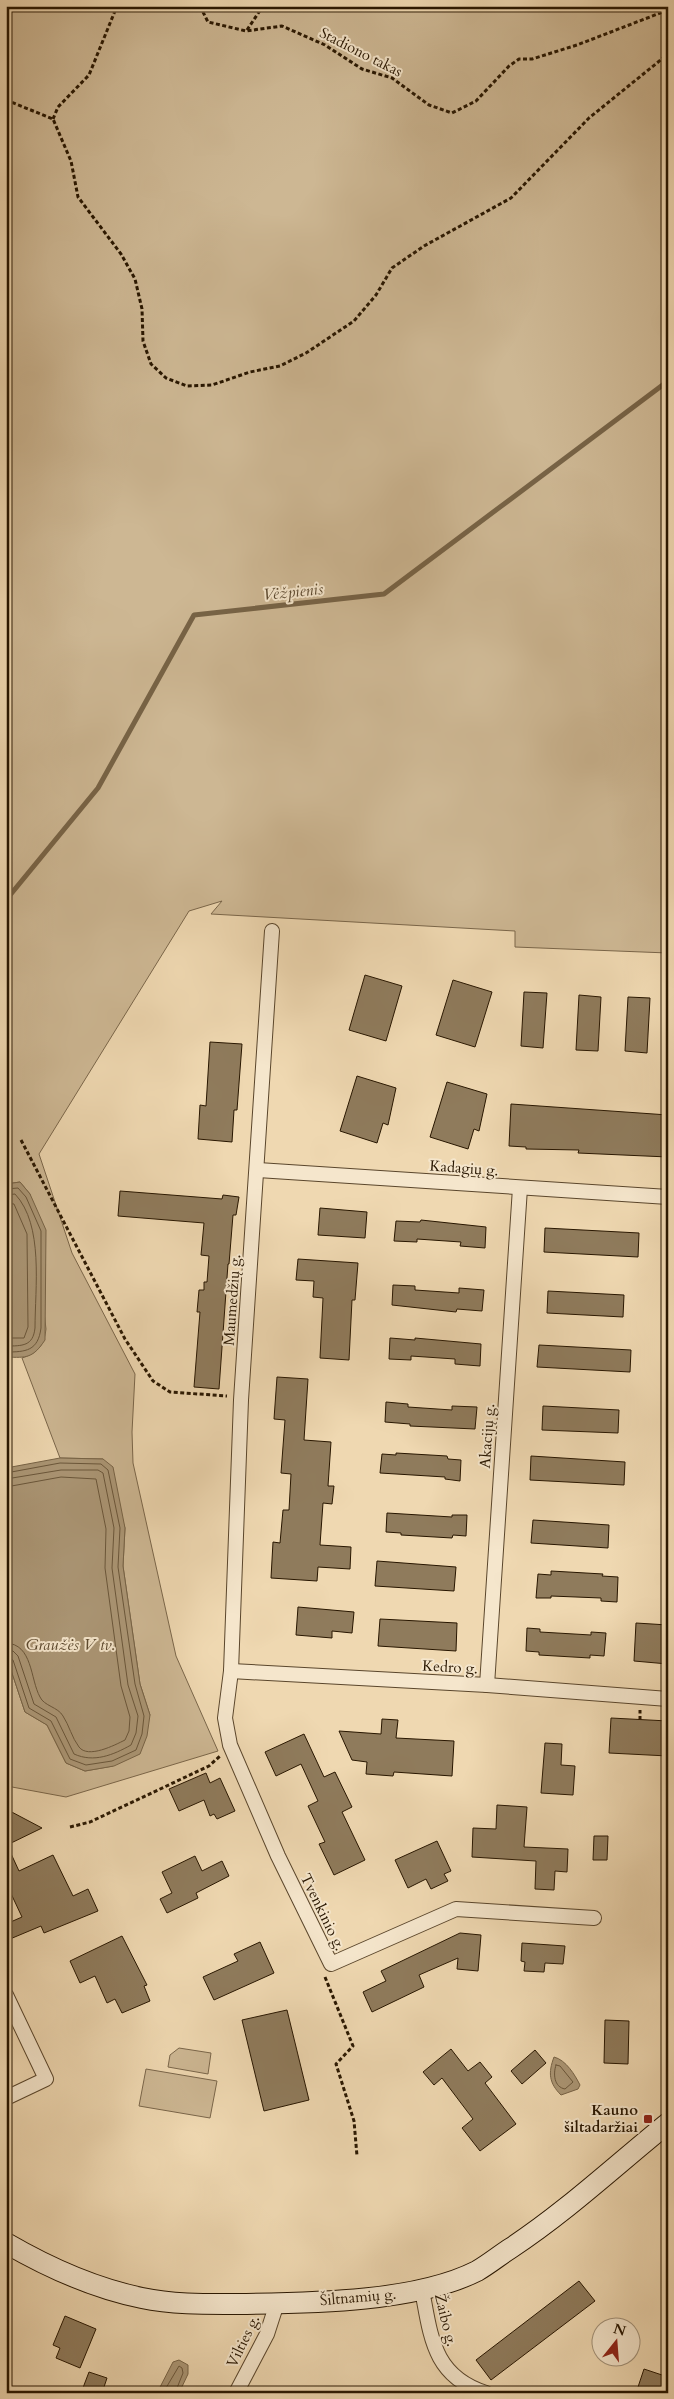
<svg xmlns="http://www.w3.org/2000/svg" width="674" height="2399" viewBox="0 0 674 2399" font-family="Cardo,serif">
<rect width="100%" height="100%" fill="#efd8b1"/>
<filter id="stains"><feTurbulence type="fractalNoise" baseFrequency=".004" numOctaves="4"/><feColorMatrix values="0 0 0 0 .2 0 0 0 0 .09 0 0 0 0 .02 0 0 0 .5 -.17"/></filter>
<radialGradient id="worn" r=".72"><stop offset=".6" stop-color="#630" stop-opacity="0"/><stop offset="1" stop-color="#630" stop-opacity=".3"/></radialGradient>
<g fill="#cdb793" stroke="#7a664a">
<path d="M6,6h662v947l-153,-6v-16l-304,-17 11,-13 -33,10 -150,243 33,99 63,121 -3,58 1,31 43,193 42,95 -152,46 -54,-10 -6,-9v-123l19,57 22,13 19,38 19,8 28,-5 37,-51 -10,-31 -17,-118 2,-38 -22,-69 -43,-1 -38,-100c16,-5 22,-13 24,-29l-16,-135 -10,-12 -14,2z"/>
<path d="M179,2048l32,5 -3,21 -40,-7 2,-12z"/>
<path d="M146,2069l71,12 -7,37 -71,-12z"/>
</g>
<g fill="#ab9675" stroke="#776346">
<path d="M20,1182l10,12 16,36 -1,110c-12,18 -18,18 -39,17v-173z"/>
<path d="M60,1458l43,1 10,8 12,61 -2,38 17,118 10,31 -3,21 -7,18 -26,12 -29,5 -19,-8 -19,-38 -22,-13 -19,-57v-187z"/>
<path d="M554,2057c12,3 21,18 26,28l-2,4 -17,6c-12,-12 -13,-22 -7,-38z"/>
<path d="M179,2360l9,5v9l-9,19h-22l16,-31z"/>
</g>
<g fill="none" stroke-linecap="round" stroke-linejoin="round">
<g stroke="#6a563a" stroke-width="1">
<path d="M6,1189l12,-1 8,9 15,34v97c-3,23 -15,24 -35,24"/>
<path d="M6,1195l9,-1c29,31 20,94 20,134 -2,18 -12,18 -29,18"/>
<path d="M6,1203l8,1 13,30 1,93 -4,11h-18"/>
<path d="M6,1473l54,-10 41,1 7,6 12,58 -2,39 17,117 9,32 -2,18 -6,16 -24,11 -26,4 -16,-6 -19,-38 -22,-13 -16,-48 -7,-4"/>
<path d="M6,1479l55,-9h37l5,3 11,55 -2,40 16,117 10,31 -2,17 -5,12c-18,10 -37,18 -57,9l-18,-37 -22,-13 -16,-48 -5,-5 -7,-1"/>
<path d="M6,1487l55,-10 35,2 10,50 -1,39 16,118 9,31 -1,14 -4,9c-10,5 -37,19 -46,7 -7,-9 -10,-22 -16,-31 -5,-9 -19,-10 -23,-19 -10,-18 -7,-53 -34,-54"/>
<path d="M556,2065l4,1 13,16 -8,7c-11,-2 -12,-15 -9,-24z"/>
<path d="M163,2393l16,-27 3,2 1,5 -8,20"/>
</g>
<path stroke="#776346" stroke-width="5" d="M6,900l92,-112 96,-173 190,-21 284,-213"/>
</g>
<g fill="#8f7b5c" stroke="#281600">
<path d="M365,975l37,11 -16,55 -37,-11z"/>
<path d="M453,980l39,12 -17,55 -39,-12z"/>
<path d="M524,992l23,1 -4,55 -22,-2z"/>
<path d="M579,995l22,2 -3,54 -22,-1z"/>
<path d="M628,997l22,1 -3,55 -22,-2z"/>
<path d="M210,1042l32,2 -5,66h-3l-2,32 -34,-3 2,-34 6,1z"/>
<path d="M357,1076l39,12 -8,37 -5,-2 -6,20 -37,-12z"/>
<path d="M447,1082l40,12 -8,37 -5,-2 -6,20 -38,-12z"/>
<path d="M511,1104l157,11v42l-90,-4 1,-3 -53,-1v-2l-17,-1z"/>
<path d="M120,1191l102,8 1,-4 16,2 -3,18h-3l-4,49h-1l-9,125 -25,-2 6,-75h-3l2,-22h5v-8h3l2,-26 -8,-1 3,-32 -86,-7z"/>
<path d="M320,1208l47,4 -2,26 -47,-3z"/>
<path d="M421,1220l65,7 -1,21 -25,-2 1,-4 -44,-3v3l-23,-1 2,-20 24,1z"/>
<path d="M545,1228l94,5 -1,24 -94,-5z"/>
<path d="M298,1259l60,4 -3,37h-3l-3,60 -29,-2 3,-60 -10,-1 1,-16 -18,-1z"/>
<path d="M393,1285l22,1v4l44,3v-5l25,2 -2,21 -25,-2 -1,3 -64,-7z"/>
<path d="M548,1291l76,4 -1,22 -76,-4z"/>
<path d="M390,1338l25,2v-2l66,6 -1,22 -25,-2v-5l-44,-3v4l-22,-1z"/>
<path d="M539,1345l92,5 -1,22 -93,-5z"/>
<path d="M277,1377l31,2 -4,61 27,2 -3,44h6l-2,18 -9,-1 -3,42 31,2 -1,22 -32,-2 -1,14 -46,-3 2,-36 7,1 3,-33h6l2,-36 -10,-1 4,-53 -11,-1z"/>
<path d="M386,1402l22,2v3l44,3v-4l25,1 -2,22 -65,-3v-2l-25,-2z"/>
<path d="M543,1406l76,4 -1,23 -76,-3z"/>
<path d="M396,1453l51,3 1,3 13,1 -1,21 -15,-2v-2l-65,-4 2,-19 14,1z"/>
<path d="M531,1456l94,6 -1,23 -94,-5z"/>
<path d="M387,1513l65,4v-2h15l-1,21 -13,-1 -1,3 -51,-3v-2l-15,-1z"/>
<path d="M533,1520l76,5 -1,23 -77,-5z"/>
<path d="M377,1561l79,6 -2,24 -79,-5z"/>
<path d="M551,1571l52,3 -1,2 16,1 -1,25 -16,-1v-3l-50,-2v2h-15l2,-24 13,1z"/>
<path d="M298,1607l56,5 -2,21 -20,-2v7l-36,-3z"/>
<path d="M380,1619l77,4 -1,28 -78,-5z"/>
<path d="M636,1623l32,2v39l-34,-3z"/>
<path d="M527,1628l13,1v3l51,3v-3l15,1 -2,23 -14,-1v3l-51,-3v-3l-13,-1z"/>
<path d="M611,1718l57,3v35l-59,-3z"/>
<path d="M382,1719l16,1 -2,18 58,3 -2,35 -58,-4 -1,4 -27,-2 1,-12 -15,-2 -13,-29 42,3z"/>
<path d="M304,1734l20,43 11,-5 17,35 -10,5 23,48 -31,15 -15,-31 6,-2 -17,-36 10,-5 -17,-37 -25,12 -11,-24z"/>
<path d="M545,1743l17,1 -1,21 14,1 -2,29 -32,-2z"/>
<path d="M206,1773l4,10 10,-5 15,33 -18,8 -3,-5 -4,2 -6,-16 -25,11 -10,-22z"/>
<path d="M497,1805l30,2 -3,40 44,2 -1,23 -12,-1 -1,19 -19,-1 1,-28 -64,-4 1,-29 23,1z"/>
<path d="M6,1809l36,19 -35,17 12,26 34,-16 20,41 15,-7 10,22 -54,22 -3,-7 -31,13 -4,-8v-7l16,-7 -16,-34z"/>
<path d="M594,1836h14l-1,24h-14z"/>
<path d="M437,1841l14,30 -7,3 4,7 -17,8 -5,-10 -18,9 -13,-28z"/>
<path d="M195,1856l7,15 20,-10 7,15 -33,17 2,5 -31,15 -7,-14 12,-6 -10,-21z"/>
<path d="M460,1933l21,2 -3,36 -21,-2 1,-11 -39,17 5,12 -52,25 -9,-20 23,-11 -5,-10z"/>
<path d="M122,1936l25,49 -3,1 6,15 -28,12 -7,-14 -8,4 -12,-27 -15,7 -10,-22z"/>
<path d="M260,1942l14,31 -60,27 -11,-23 35,-16 -4,-7z"/>
<path d="M522,1943l43,3 -2,18 -18,-1 -1,9 -20,-1 1,-9 -4,-1z"/>
<path d="M287,2010l22,90 -45,11 -22,-91z"/>
<path d="M605,2020l24,1 -1,43 -24,-1z"/>
<path d="M451,2049l17,22 12,-9 12,15 -7,6 31,41 -36,27 -18,-23 11,-9 -31,-41 -8,7 -11,-13z"/>
<path d="M535,2050l11,13 -24,21 -11,-13z"/>
<path d="M579,2281l16,20 -104,79 -15,-20z"/>
<path d="M65,2316l31,13 -16,39 -24,-10 4,-10 -7,-3z"/>
<path d="M644,2369l24,8v16h-32z"/>
<path d="M89,2372l18,6 -5,15h-21z"/>
</g>
<g fill="none" stroke-linecap="round" stroke-linejoin="round">
<g stroke="#5a462c" stroke-width="16">
<g id="minor">
<path d="M272,931l-31,469 -10,271 -6,47 5,27 48,111 53,108 125,-55 138,9"/>
<path d="M258,1170l410,27"/>
<path d="M231,1671l256,14 181,14"/>
<path d="M487,1685l33,-497"/>
<path d="M6,1995l40,84 -40,19"/>
<path d="M422,2290c9,47 11,86 64,103"/>
<path d="M236,2393l31,-59 10,-31"/>
</g>
</g>
<g stroke="#281600" stroke-width="22">
<path id="secondary" d="M6,2243c43,25 87,45 136,55 33,7 68,6 101,6 69,-1 173,-2 234,-33 12,-7 23,-16 34,-23 56,-37 105,-83 157,-125"/>
</g>
<g stroke="#281600" stroke-width="3" stroke-dasharray="4 2.5" stroke-linecap="butt">
<path d="M200,6l8,16 38,9 36,-5 43,19 37,24 30,9 37,27 23,8 24,-12 33,-35 10,-7h13l45,-14 91,-35"/>
<path d="M247,30l16,-24"/>
<path d="M6,100l47,19 18,42 7,36 43,57 14,25 7,30 1,32 8,23 15,14 21,8 25,-1 38,-13 30,-6 26,-13 48,-32 22,-26 16,-27 32,-22 87,-48 78,-80 79,-64"/>
<path d="M53,119l5,-12 31,-32 28,-69"/>
<path d="M21,1140l104,199 28,42 17,11 57,4"/>
<path d="M640,1720v-10"/>
<path d="M70,1827l20,-5 119,-56 11,-10"/>
<path d="M325,1977l28,69 -17,18 18,57 3,35"/>
</g>
<use href="#minor" stroke="#f5e6cc" stroke-width="14"/>
<use href="#secondary" stroke="#f5e6cc" stroke-width="20"/>
</g>
<rect fill="#8f2418" stroke="#f5e6cc" stroke-width="2" x="643" y="2114" width="10" height="10" rx="2.5"/>
<g text-anchor="middle" stroke-width="4" stroke-linejoin="round" paint-order="stroke">
<g font-size="15" fill="#281600" stroke="#f5e6cc">
<text transform="translate(361 52) rotate(27)" y="5">Stadiono takas</text>
<text transform="translate(464 1168) rotate(4)" y="5">Kadagių g.</text>
<text transform="translate(232 1300) rotate(-86)" y="5">Maumedžių g.</text>
<text transform="translate(487 1436) rotate(-86)" y="5">Akacijų g.</text>
<text transform="translate(450 1667) rotate(3)" y="5">Kedro g.</text>
<text transform="translate(323 1912) rotate(64)" y="5">Tvenkinio g.</text>
<text transform="translate(358 2297) rotate(-5)" y="5">Šiltnamių g.</text>
<text transform="translate(446 2320) rotate(76)" y="5">Žaibo g.</text>
<text transform="translate(243 2341) rotate(-64)" y="5">Vilties g.</text>
</g>
<g font-size="15" font-weight="bold" fill="#281600" stroke="#f5e6cc" text-anchor="end">
<text x="638" y="2115">Kauno<tspan x="638" dy="17">šiltadaržiai</tspan></text>
</g>
<g font-size="16" font-style="italic" fill="#5c492f" stroke="#f5e6cc">
<text transform="translate(293 591) rotate(-6)" y="6">Vėžpienis</text>
<text x="70" y="1650">Graužės V tv.</text>
</g>
</g>
<rect width="674" height="2399" fill="none" stroke="#efd8b1" stroke-width="25"/>
<rect x="8" y="8" width="659" height="2384" fill="none" stroke="#281600" stroke-width="2.5"/>
<rect x="12" y="12" width="649" height="2374" fill="none" stroke="#281600"/>
<g transform="translate(616 2342) rotate(17)"><circle r="24" fill="#f5e6cc" stroke="#a3937a"/>
<path d="M0-4L9 19L0 12L-9 19Z" fill="#8f2418"/>
<text y="-8" font-size="14" font-weight="bold" text-anchor="middle" fill="#281600">N</text>
</g>
<rect width="100%" height="100%" filter="url(#stains)"/>
<rect width="100%" height="100%" fill="url(#worn)"/>
</svg>
